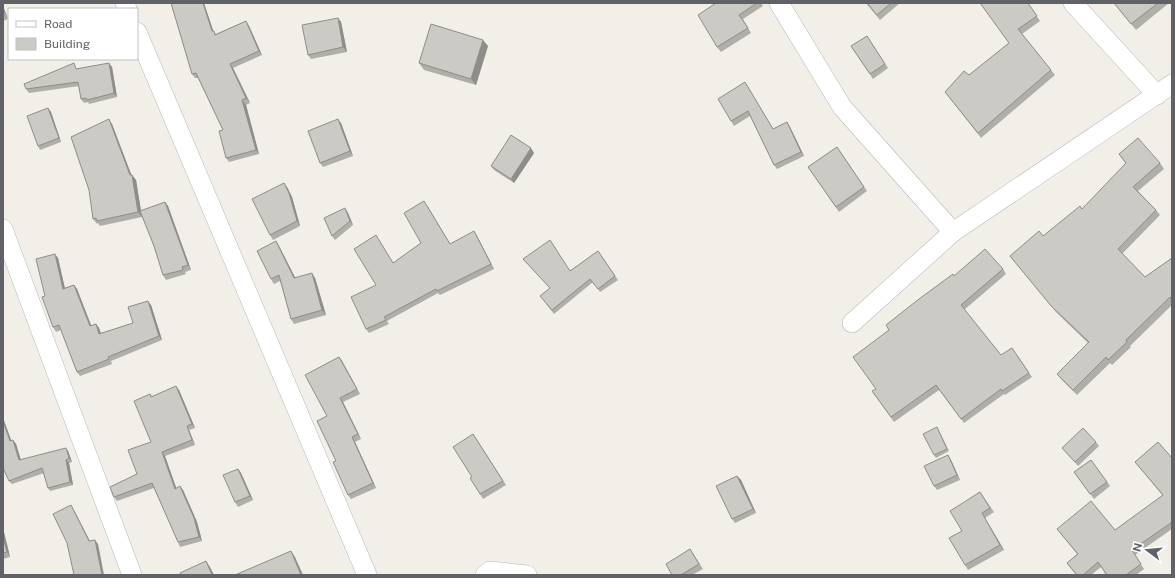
<svg xmlns="http://www.w3.org/2000/svg" width="1175" height="578" viewBox="0 0 1175 578" font-family="'Public Sans',sans-serif">
<rect width="100%" height="100%" fill="#f1efe8"/>
<g fill="none" stroke-linecap="round" stroke-linejoin="round">
<g stroke="#b5b8bc" stroke-width="20">
<g id="street">
<path d="M125,3l2,6"/>
<path d="M779,3l63,104 111,125"/>
<path d="M1073,3l84,92"/>
<path d="M137,32l230,543"/>
<path d="M3,229l129,346"/>
<path d="M852,323l101,-91 219,-148"/>
<path d="M485,575l5,-4 37,4"/>
</g>
</g>
<use href="#street" stroke="#fff" stroke-width="19"/>
</g>
<g fill="#afaea9">
<path d="M171,3h33l9,28 3,3 30,-13 3,5 13,29 -29,13 17,35 -4,2 13,49 -30,8 -3,-4 -3,-28 -25,-52h-3l-3,-4z"/>
<path d="M716,3h45l2,3 -20,13 8,14 -30,19 -4,-5z"/>
<path d="M866,3h34l-20,17z"/>
<path d="M1028,3l12,18 -18,13 33,41 -74,63 -36,-46 24,-17 40,-32z"/>
<path d="M1114,3h55l-33,27z"/>
<path d="M3,6l5,13 -5,2z"/>
<path d="M338,18l3,4 6,30 -36,7 -3,-4z"/>
<path d="M867,36l21,32 -15,11 -22,-33z"/>
<path d="M488,46l-12,39 -52,-15 -5,-7z"/>
<path d="M112,67l5,30 -28,7 -1,-2 -4,1 -3,-4 -2,-13 -50,7 -3,-4 51,-20z"/>
<path d="M748,87l25,42 14,-7 3,5 14,29 -27,13 -3,-4 -24,-49 -16,10 -3,-5z"/>
<path d="M48,108l3,4 10,30 -21,8 -2,-4z"/>
<path d="M341,123l12,33 -30,11 -3,-4z"/>
<path d="M112,124l19,51h1l4,5 5,31 24,-9 3,4 23,64 -6,2 1,2 -20,6 -3,-5 -9,-29 -13,-33 1,4 -42,9 -2,-3 -1,1 -4,-5z"/>
<path d="M837,147l30,44 -28,21 -31,-45z"/>
<path d="M534,153l-20,30 -20,-13 -3,-4z"/>
<path d="M1119,154l41,9 4,6 -26,22 18,19 4,5 -38,39 23,23 27,-19v47l-42,41 1,1 -19,18 -2,-2 -33,32 -16,-16 -4,-5 31,-31 -32,-31 -46,-56 33,-20 39,-27 44,-45z"/>
<path d="M287,187l5,10 8,29 -27,14 -3,-5z"/>
<path d="M427,205l23,39 27,-8 17,33 -54,26 -2,-2 -51,28 2,3 -20,9 -3,-4 10,-44 3,-45 14,23 28,-20z"/>
<path d="M345,208l3,5 5,12 -18,15 -3,-4z"/>
<path d="M276,241l3,5 16,32h20l11,37 -32,9 -3,-5 -11,-38 -6,3 -3,-5z"/>
<path d="M598,251l20,29 -18,12 -7,-10 -39,32 -11,-14 7,-12 -24,-26 -3,-3 47,12z"/>
<path d="M58,258l7,30 9,-3 3,4 14,37 5,-2 3,4 2,5 32,-10 18,-18 11,35 -51,21 1,3 -32,12 -3,-4 -16,-42 -5,2 -3,-5 -8,-31z"/>
<path d="M1003,269l3,5 -42,36 37,45 11,-7 20,29 -27,18 -1,-1 -40,29 -25,-33 -45,32 -22,-31 4,-2 13,-59 65,-54z"/>
<path d="M339,357l3,4 18,33 -17,8 18,37 -6,3 21,46 -25,11 -3,-4 -12,-34z"/>
<path d="M179,390l16,38 -6,2 6,15 -30,11 11,32 7,2 14,32 5,19 -22,6 -2,-5 -24,-54 -37,13 -3,-4 23,-23 14,-32 -1,-48 2,2z"/>
<path d="M3,418l8,23 2,-1 3,4 5,16 47,-9 4,11 -3,1 4,22 -23,6 -2,-3 -4,-15 -32,11 -3,-3z"/>
<path d="M938,429l11,22 -13,7 -2,-3z"/>
<path d="M473,434l33,51 -23,14 -3,-5 -8,-17z"/>
<path d="M1096,442l3,4 -21,20 -12,-14 -4,-4z"/>
<path d="M948,455l3,5 9,20 -23,10 -3,-4z"/>
<path d="M1172,458v71l-37,26 9,14 -8,6h-30l-5,-8 -10,8h-15l-9,-12 10,-9 -20,-25 58,1 48,-34 -28,-34z"/>
<path d="M1091,460l19,26 -16,13 -20,-27z"/>
<path d="M238,469l3,4 12,27 -15,7 -3,-5z"/>
<path d="M737,476l4,4 15,33 -21,10 -3,-4z"/>
<path d="M980,492l14,20 -9,6 19,32 -36,20 -3,-5 -3,-34z"/>
<path d="M3,528l7,29 -7,2z"/>
<path d="M690,549l13,20 -11,6h-20z"/>
</g>
<g fill="#8f8d8a">
<path d="M203,3h1l11,33 -3,-5z"/>
<path d="M3,6l5,13 -5,-9z"/>
<path d="M338,18l3,4 6,30 -4,-5z"/>
<path d="M246,21l3,5 13,29 -3,-4z"/>
<path d="M483,40l5,6 -12,39 -5,-6z"/>
<path d="M109,63l3,4 5,30 -3,-4z"/>
<path d="M230,64l3,4 17,35 -4,-5z"/>
<path d="M242,100l4,5 13,49 -3,-4z"/>
<path d="M48,108l3,4 10,30 -2,-4z"/>
<path d="M109,119l3,5 21,55 -1,-4 4,5 6,37 -4,-5 -8,-37z"/>
<path d="M338,119l3,4 12,33 -3,-5z"/>
<path d="M787,122l3,5 14,29 -3,-4z"/>
<path d="M531,148l3,5 -20,30 -3,-4z"/>
<path d="M284,183l3,4 5,10 8,29 -3,-5z"/>
<path d="M165,202l3,4 23,64 -3,-5z"/>
<path d="M345,208l3,5 5,12 -3,-4z"/>
<path d="M474,231l3,5 17,33 -3,-5z"/>
<path d="M276,241l3,5 19,37 -4,-5z"/>
<path d="M55,254l3,4 8,36 -3,-5z"/>
<path d="M312,273l3,5 11,37 -4,-5z"/>
<path d="M74,285l3,4 16,41 -3,-4z"/>
<path d="M148,301l3,4 11,35 -3,-4z"/>
<path d="M96,324l3,4 3,10 -3,-4z"/>
<path d="M339,357l3,4 18,33 -3,-5z"/>
<path d="M176,386l3,4 16,38 -3,-4z"/>
<path d="M340,398l3,4 18,37 -3,-5z"/>
<path d="M3,418l10,27 -3,-4 -7,-20z"/>
<path d="M187,426l2,4 6,15 -3,-5z"/>
<path d="M352,437l3,5 21,46 -3,-5z"/>
<path d="M13,440l3,4 6,20 -3,-4z"/>
<path d="M66,448l2,3 4,11 -3,-4z"/>
<path d="M162,452l3,4 13,37 -3,-4z"/>
<path d="M948,455l3,5 9,20 -3,-5z"/>
<path d="M66,460l3,3 4,22 -3,-3z"/>
<path d="M238,469l3,4 12,27 -3,-4z"/>
<path d="M737,476l4,4 15,33 -3,-4z"/>
<path d="M180,486l3,4 14,32 5,19 -3,-4z"/>
<path d="M71,505l3,5 18,35 -3,-4z"/>
<path d="M982,513l3,5 19,32 -4,-5z"/>
<path d="M3,528l7,29 -3,-5 -4,-15z"/>
<path d="M95,540l3,4 6,31h-2z"/>
<path d="M291,551l4,6 8,18h-2z"/>
<path d="M206,561l4,6 4,8h-2z"/>
</g>
<g fill="#cccac5" stroke="#8f8d8a">
<path d="M171,3h32l9,28h2l1,4 31,-14 13,30 -29,13 16,34 -4,2 14,50 -30,8 -7,-27 4,-1 -27,-57 -4,1z"/>
<path d="M716,3h41l-18,12 9,13 -31,19 -19,-32z"/>
<path d="M867,3h24l-14,12z"/>
<path d="M980,3h48l9,13 -19,13 33,41 -73,63 -33,-41 19,-21 5,4 40,-32z"/>
<path d="M1114,3h44l-27,21z"/>
<path d="M338,18l5,29 -35,8 -6,-30z"/>
<path d="M431,24l52,16 -12,39 -52,-16z"/>
<path d="M867,36l18,28 -15,10 -19,-28z"/>
<path d="M74,63l2,6 33,-6 5,30 -27,7 -1,-2 -5,1 -3,-17 -52,7 -2,-5z"/>
<path d="M745,82l28,47 14,-7 14,30 -27,13 -26,-54 -17,10 -13,-22z"/>
<path d="M48,108l11,30 -21,8 -11,-30z"/>
<path d="M109,119l21,56h2l6,37 -41,9 -1,-3 -3,1 -4,-29 -18,-53z"/>
<path d="M338,119l12,32 -30,12 -12,-32z"/>
<path d="M511,135l20,13 -20,31 -20,-13z"/>
<path d="M1138,138l22,25 -27,24 23,23 -38,39 27,28 27,-19v41l-2,-2 -44,43 1,2 -19,18 -2,-3 -33,33 -16,-16 32,-32 -37,-35 -42,-51 29,-25 4,5 37,-30 2,3 44,-46 -7,-9z"/>
<path d="M837,147l27,40 -28,20 -28,-40z"/>
<path d="M284,183l5,10 8,28 -27,14 -18,-36z"/>
<path d="M424,201l26,43 24,-13 17,33 -54,27 -1,-2 -52,28 2,3 -20,9 -15,-32 25,-12 -22,-36 22,-14 17,28 28,-20 -17,-30z"/>
<path d="M165,202l23,63 -6,2 1,3 -20,5 -9,-29 -14,-35z"/>
<path d="M345,208l5,13 -18,15 -8,-18z"/>
<path d="M550,240l20,31 28,-20 17,25 -17,13 -8,-10 -38,31 -12,-14 10,-8 -27,-29z"/>
<path d="M276,241l18,37 18,-5 10,37 -31,9 -12,-44 -8,4 -14,-28z"/>
<path d="M985,249l18,20 -42,36 40,50 11,-7 17,25 -27,18 -1,-2 -40,30 -25,-34 -45,32 -19,-26 4,-2 -23,-32 36,-27 -3,-5 33,-26 34,-25 1,2z"/>
<path d="M55,254l8,35 11,-4 16,41 6,-2 3,10 34,-11 -5,-16 20,-6 11,35 -51,21 1,2 -32,13 -18,-47 -6,2 -11,-30 3,-1 -9,-37z"/>
<path d="M339,357l18,32 -17,9 18,36 -6,3 21,46 -25,12 -15,-33 3,-1 -19,-40 10,-5 -22,-41z"/>
<path d="M176,386l16,38 -5,2 5,14 -30,12 13,37 5,-3 14,32 5,19 -21,5 -26,-59 -38,14 -4,-10 27,-13 -9,-24 23,-8 -17,-41 16,-7 1,3z"/>
<path d="M3,421l7,20 3,-1 6,20 47,-12 3,10 -3,2 4,22 -22,6 -6,-20 -33,13 -6,-13z"/>
<path d="M937,427l10,22 -13,6 -11,-21z"/>
<path d="M1083,428l13,14 -21,20 -13,-14z"/>
<path d="M473,434l30,47 -23,13 -10,-16 2,-1 -19,-30z"/>
<path d="M1158,442l14,16v64l-40,28 9,14 -15,11h-19l-9,-13 -15,13h-6l-10,-12 11,-9 -21,-25 34,-28 24,29 48,-35 -28,-33z"/>
<path d="M948,455l9,20 -23,11 -10,-20z"/>
<path d="M1091,460l16,22 -17,12 -16,-22z"/>
<path d="M238,469l12,27 -15,6 -12,-27z"/>
<path d="M737,476l16,33 -21,10 -16,-33z"/>
<path d="M980,492l10,16 -8,5 18,32 -35,20 -16,-27 13,-7 -12,-20z"/>
<path d="M71,505l18,36 6,-1 7,35h-28l-7,-32 -14,-29z"/>
<path d="M3,537l4,15 -4,1z"/>
<path d="M690,549l9,15 -18,11h-9l-6,-11z"/>
<path d="M291,551l10,24h-66z"/>
<path d="M206,561l6,14h-31l-1,-2z"/>
</g>
<rect width="1175" height="578" fill="none" stroke="#5f6368" stroke-width="8"/>
<rect x="8" y="8" width="130" height="52" fill="#ffffff" stroke="#bfc1c3"/>
<rect x="16" y="21" width="20" height="6" fill="#ffffff" stroke="#bfc1c3"/>
<text x="44" y="28" font-size="12" fill="#5f6368">Road</text>
<rect x="16" y="38" width="20" height="12" fill="#cccac5" stroke="#bfc1c3"/>
<text x="44" y="48" font-size="12" fill="#5f6368">Building</text>
<g transform="translate(1147 550) rotate(286)" stroke="#ffffff" stroke-width="3" paint-order="stroke">
<path d="M0-3L7 15L0 10L-7 15Z" fill="#5f6368"/>
<text y="-6" font-size="11" font-weight="bold" text-anchor="middle" fill="#5f6368">N</text>
</g>
</svg>
